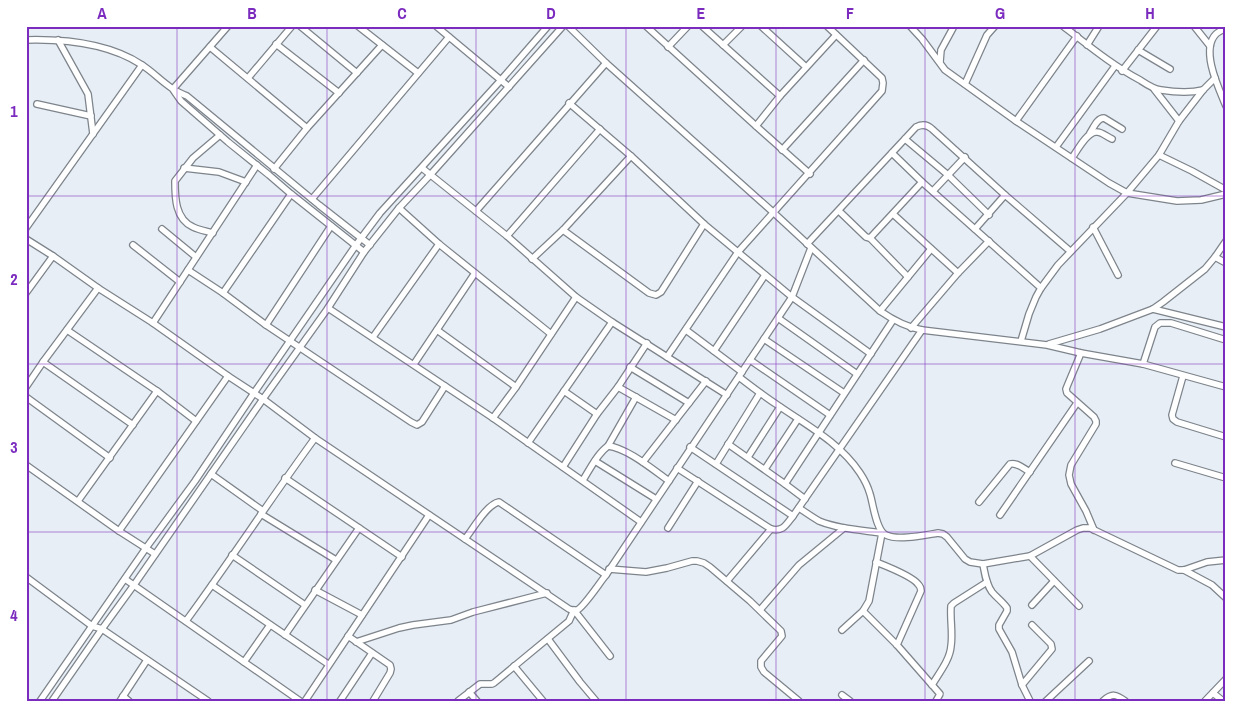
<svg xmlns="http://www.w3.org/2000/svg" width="1252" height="727" viewBox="0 0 1252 727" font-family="'Archivo Narrow',sans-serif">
<rect width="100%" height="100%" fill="#e7eef6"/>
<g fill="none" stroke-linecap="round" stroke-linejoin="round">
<g stroke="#7e848b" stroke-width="8">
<g id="street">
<path d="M300,26l57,47"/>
<path d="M358,26l60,47"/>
<path d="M436,26l73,61"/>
<path d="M568,26l38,37 168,150 106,98c13,9 26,16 42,19l125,15 34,8 62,11 83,23"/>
<path d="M646,26l110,100 54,48"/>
<path d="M702,26l78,70"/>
<path d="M761,26l45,41"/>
<path d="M910,26l12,13 23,31 71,51 93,62 18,10 50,8 24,-1 25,-6"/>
<path d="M1063,26c25,19 49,39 77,54 6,4 13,9 21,10 13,2 29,3 42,0"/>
<path d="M1194,26l16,20"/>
<path d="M1226,28c-4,2 -8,4 -10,6 -16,16 3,55 10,72"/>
<path d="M26,40c38,-1 84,4 116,25 11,7 20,17 31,24 4,3 9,5 14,7l132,109 51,40"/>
<path d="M58,40l30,54 5,40"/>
<path d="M276,44l63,49"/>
<path d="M723,45l19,-19"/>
<path d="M1087,45l12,-19"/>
<path d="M210,47l97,81"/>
<path d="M668,47l20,-21"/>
<path d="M1138,50l32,19"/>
<path d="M940,62l1,-12 12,-22"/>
<path d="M1122,71l35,-45"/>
<path d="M248,78l44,-52"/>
<path d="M965,84l22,-49 8,-9"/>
<path d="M173,89l55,-63"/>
<path d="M1154,89l25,32"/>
<path d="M174,91l7,10 47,41 41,33 22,19 73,58"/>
<path d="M569,103l62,53 73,68 88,73 79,57"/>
<path d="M37,104l54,12"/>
<path d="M1016,121l61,-85"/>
<path d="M756,126l24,-30 56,-61"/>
<path d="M1090,133c4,-6 7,-15 14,-15l18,11"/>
<path d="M905,139l43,36 41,40"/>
<path d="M1056,147l59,-81"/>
<path d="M782,150l82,-90"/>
<path d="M892,153l30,29 119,106"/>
<path d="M1159,155l33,16 34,19"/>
<path d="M1072,158c5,-7 15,-27 25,-26 5,0 10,5 15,7"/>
<path d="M184,168l35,4 27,10"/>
<path d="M422,168l85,68 69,61 36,25 115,73"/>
<path d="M274,169l33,-41 75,-83"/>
<path d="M933,191l32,-34"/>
<path d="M312,199l137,-162"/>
<path d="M399,208l40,36 112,90"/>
<path d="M476,211l130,-148"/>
<path d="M839,211l27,26 4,1 52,-56"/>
<path d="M893,214l65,59"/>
<path d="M1093,227l25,48"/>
<path d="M26,228l116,-163"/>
<path d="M162,229l34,28"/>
<path d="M975,229l30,-34"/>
<path d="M563,230l86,63 7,2 5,-3 43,-68"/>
<path d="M213,233c-7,-2 -14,-3 -20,-6 -18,-8 -18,-30 -18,-46l18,-23 27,-23"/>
<path d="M507,236l93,-107"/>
<path d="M870,238l38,39"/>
<path d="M26,239l27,17"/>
<path d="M807,244l109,-117c6,-3 11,-3 16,2l73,66 65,56"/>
<path d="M133,245l47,37"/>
<path d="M1215,257l11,6"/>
<path d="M532,259l31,-29 68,-74"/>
<path d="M188,270l35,23 43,32 145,97 6,3 5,-3 23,-36"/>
<path d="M26,293l27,-37 45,32 55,35 75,53 35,23 52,39 254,171c3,1 4,2 8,1 7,-3 23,-28 29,-35l186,-278 19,-49"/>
<path d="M223,293l68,-99"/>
<path d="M328,308l165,110 148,104"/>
<path d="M1153,309l73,18"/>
<path d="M880,311l51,-62"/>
<path d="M778,318l79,56"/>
<path d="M153,323l104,-158"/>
<path d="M266,325l65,-99"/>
<path d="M911,328l47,-55 31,-32"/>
<path d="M67,330l90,61 39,30"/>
<path d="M437,330l79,57"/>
<path d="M686,330l56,42"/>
<path d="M373,337l66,-93"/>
<path d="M764,339l80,54"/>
<path d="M1021,341l8,-27 7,-17 5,-9 17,-23 69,-72 32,-38 20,-34 24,-31 12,-12"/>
<path d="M1049,344l51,-15 53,-20 10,-7 42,-33 10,-12 11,-16"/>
<path d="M714,351l51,-76"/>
<path d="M1081,353l-13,31 -2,5 1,4 27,24 2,4v3l-25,41 -2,10 2,9 15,27 8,19"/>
<path d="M667,357l71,-105 144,-161 1,-8 -1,-5 -55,-52"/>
<path d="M750,360l80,55"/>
<path d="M43,362l90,63"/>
<path d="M414,364l61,-91"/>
<path d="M1143,364l12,-37 5,-4h11l55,17"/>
<path d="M630,367l59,36"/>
<path d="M1183,376l-11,39 1,4 4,3 49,15"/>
<path d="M739,377c13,10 26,20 40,29 29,20 61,37 81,67 4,6 8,14 10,21 3,9 6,37 16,41 12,6 39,0 52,-2l5,1 4,3 18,22 5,3 13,2 47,-8 47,-26 6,-2h7l88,42h6l23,-8 19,-2"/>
<path d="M26,387l17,-25 55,-74"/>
<path d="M618,387l58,33"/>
<path d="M564,391l33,23"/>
<path d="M26,397l84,61"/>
<path d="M493,418l23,-31 60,-90"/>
<path d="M528,443l84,-121"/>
<path d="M728,444l57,40 20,15"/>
<path d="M608,446l28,-49"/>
<path d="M690,447l103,69"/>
<path d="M748,457l32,-50"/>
<path d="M595,461l61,38"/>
<path d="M643,462l63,-81"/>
<path d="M1175,463l51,15"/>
<path d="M716,464l44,-71"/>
<path d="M26,465l93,66 36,23"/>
<path d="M563,467l34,-53 21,-27 29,-44"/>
<path d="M677,468l94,61c12,3 15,-4 22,-13l129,-186"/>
<path d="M765,469l33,-50"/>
<path d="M211,474l52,37"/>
<path d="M285,478l117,79"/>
<path d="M583,480c7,-11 14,-26 25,-34 19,2 44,23 61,35"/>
<path d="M785,484l108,-164"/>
<path d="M78,501l79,-110"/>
<path d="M979,502l31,-38c7,-2 14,5 20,8"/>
<path d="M799,508c6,4 13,9 20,13 20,8 42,9 63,12l-13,68 -6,10 -21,19"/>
<path d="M261,514l75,46"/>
<path d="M1000,515l77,-112"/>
<path d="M668,528l30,-47"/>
<path d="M119,531l109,-155"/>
<path d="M465,539c8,-10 22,-35 34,-37l107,73"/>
<path d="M232,555l73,50"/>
<path d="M1030,556l49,50"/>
<path d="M876,562c10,4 36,14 42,22 2,2 3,4 3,7l-24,54"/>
<path d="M983,564c2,10 3,20 9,28 5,6 11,10 15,16v3l-8,14v4l13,23 10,33 8,16"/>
<path d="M609,569l37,3 21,-4 25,-7h5l7,2 6,4 40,34 31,30 1,5 -21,25v6l3,5 35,29"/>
<path d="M1184,570l28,15 14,13"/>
<path d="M26,577l66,49 10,3 106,72"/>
<path d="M125,579l175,122"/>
<path d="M727,581l44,-52"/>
<path d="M212,585l116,79"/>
<path d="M315,590l47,25"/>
<path d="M1032,605l22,-24"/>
<path d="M760,610l39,-45 45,-37"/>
<path d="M863,611l34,34 43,49 -4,7"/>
<path d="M186,621c44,-60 85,-123 129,-183"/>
<path d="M285,635l74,-107"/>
<path d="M348,636l42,29 1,4 -1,4 -17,28"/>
<path d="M548,639l32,43 16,19"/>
<path d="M356,642l43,-14 14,-3 38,-5 22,-8 74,-19"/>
<path d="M244,662l26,-37"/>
<path d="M514,666l29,35"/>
<path d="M932,685c7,-12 18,-25 19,-39 2,-13 -1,-26 0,-40l3,-3 33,-21"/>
<path d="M1022,685l30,-36 -1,-5 -19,-19"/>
<path d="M469,692l8,9"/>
<path d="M1213,693l10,8"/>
<path d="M842,695l8,6"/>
<path d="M123,696l6,5"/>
<path d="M40,701l106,-153 49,-67 59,-88 102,-148 24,-32 121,-133 47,-54"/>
<path d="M52,701l50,-72 32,-44 129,-186 65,-91 36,-56 35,-44 32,-34 132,-148"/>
<path d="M120,701l27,-41"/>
<path d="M305,701l124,-186"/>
<path d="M340,701l32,-48"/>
<path d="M458,701l22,-17h12l2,-1 75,-62 5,-11 36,46"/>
<path d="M1046,701l43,-40"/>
<path d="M1103,701c9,-8 13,-7 22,0"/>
<path d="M1205,701l21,-22"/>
</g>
</g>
<use href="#street" stroke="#fff" stroke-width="5.5"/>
</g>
<path fill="none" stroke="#7b2cbf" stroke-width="1" stroke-opacity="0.55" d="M177,26v675M327,26v675M476,26v675M626,26v675M776,26v675M925,26v675M1075,26v675M26,196h1200M26,364h1200M26,532h1200"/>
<rect width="1252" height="727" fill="none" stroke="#ffffff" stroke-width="55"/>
<rect x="28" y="28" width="1196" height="672" fill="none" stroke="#7b2cbf" stroke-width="2"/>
<g font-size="16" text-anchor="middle" font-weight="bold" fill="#7b2cbf">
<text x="102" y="19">A</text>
<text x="252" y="19">B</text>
<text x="402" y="19">C</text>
<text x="551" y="19">D</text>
<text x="701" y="19">E</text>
<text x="850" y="19">F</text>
<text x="1000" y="19">G</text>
<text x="1150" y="19">H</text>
<text x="14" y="117">1</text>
<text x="14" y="285">2</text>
<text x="14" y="453">3</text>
<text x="14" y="621">4</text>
</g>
</svg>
